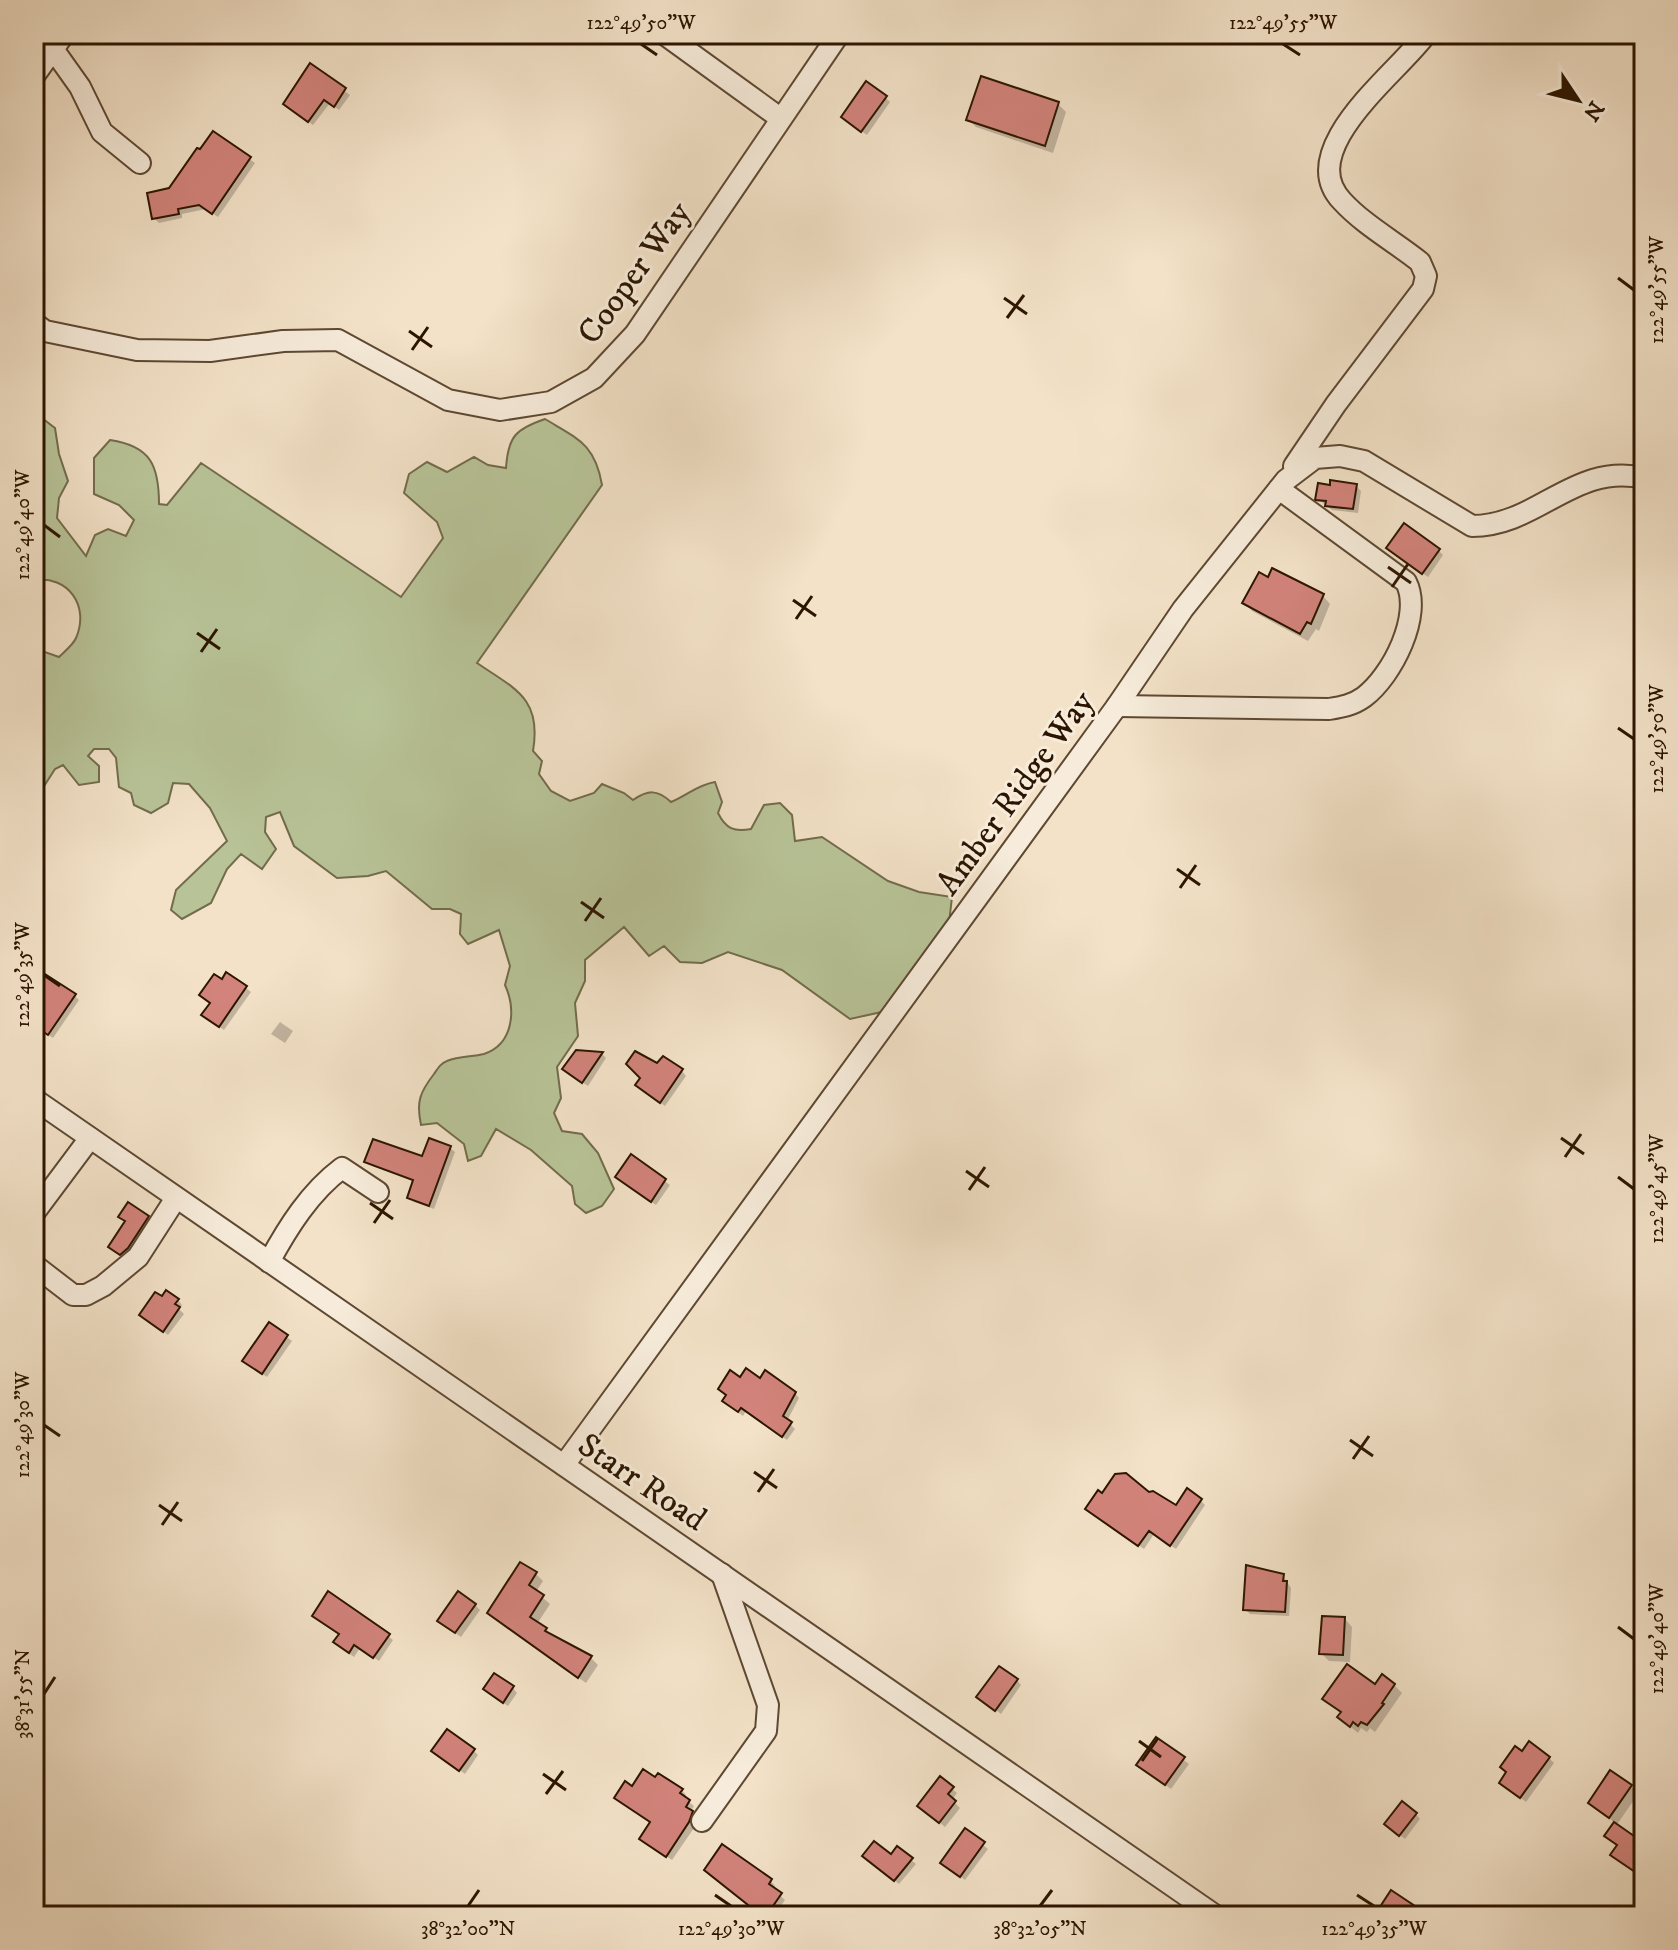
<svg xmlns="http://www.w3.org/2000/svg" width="1678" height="1950" viewBox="0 0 1678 1950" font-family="'IM FELL DW Pica',serif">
<rect width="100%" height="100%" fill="#f3e2c8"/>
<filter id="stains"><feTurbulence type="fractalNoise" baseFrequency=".0025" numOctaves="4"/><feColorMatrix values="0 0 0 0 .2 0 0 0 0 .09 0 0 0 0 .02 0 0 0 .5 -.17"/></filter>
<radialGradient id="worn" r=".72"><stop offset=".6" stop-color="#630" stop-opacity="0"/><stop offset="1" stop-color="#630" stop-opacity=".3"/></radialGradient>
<path fill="#b8c498" stroke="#726c4c" stroke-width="2" d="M34,412l21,16 4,26 9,27 -9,17 -2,20 29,38 9,-21 13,-6 18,7 8,-16 -15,-15 -25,-11v-36l16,-18c41,6 49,26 49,64l8,1 34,-42 200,134 42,-59 -6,-16 -33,-29 5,-19 18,-12 20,10 27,-15 14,8 18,3c2,-32 10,-39 39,-49 33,20 50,25 57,66l-125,178c38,26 65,35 56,88l9,10 -3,13 12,17 19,10 24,-8 8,-9 22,9 9,7c15,-10 24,-11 38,2 17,-7 26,-17 44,-20l7,20 -4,11c8,16 16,19 33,16l13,-24 16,-2 12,12 3,26 27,-4 66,44 31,11 33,5 -3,26 -63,88 -36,8 -68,-49 -54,-18 -26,11 -22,-1 -16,-16 -15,10 -25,-29 -39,33v21l-10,22 3,33 -21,31 4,31 -7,15 8,18 20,3 16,19 16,36 -12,17 -16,7 -11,-9 -3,-18 -41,-36 -35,-21 -15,27 -13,5 -4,-17 -27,-21 -16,2c-5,-23 -1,-33 13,-51 4,-6 7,-11 13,-13 12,-5 25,-4 37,-7 30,-10 32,-45 21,-69l5,-19 -11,-36 -31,14 -8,-10 1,-20 -11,-5h-18l-46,-38 -18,5 -31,2 -43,-32 -14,-34 -14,5 -1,15 11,17 -14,20 -21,-15 -14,15 -16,34 -29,16 -11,-9 5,-20 51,-49 -17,-33 -21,-24 -16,-1 -5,20 -17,10 -17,-8 -3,-12 -12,-6 -3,-29 -7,-9h-15l-6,7 11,10v16l-20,3 -16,-20 -8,4 -16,25h-5v-136l11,-6 14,5c5,-5 14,-12 17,-19 14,-32 -8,-63 -42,-58z"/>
<g fill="#0003">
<path d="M311,66l39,29 -11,15 -9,-7 -17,22 -23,-17z"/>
<path d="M982,79l76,25 8,8 -13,41 -77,-26 -8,-8z"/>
<path d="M885,97l5,5 -23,33 -19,-13z"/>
<path d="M213,134l42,29 -37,54 -12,-8 -24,5v4l-23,5 -5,-5z"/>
<path d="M1356,486l5,5 -3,22 -26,-3 -14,-11z"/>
<path d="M1438,550l5,5 -15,22 -35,-24z"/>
<path d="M1268,580l55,16 7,8 -11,27 -3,-2 -8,12 -56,-30 -7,-8z"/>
<path d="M246,988l5,4 -27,38 -15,-10 3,-16z"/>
<path d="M34,991l41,5 4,4 -26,38 -10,-7 -9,10z"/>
<path d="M280,1022l13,9 -8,12 -14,-9z"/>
<path d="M602,1054l4,4 -18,28 -18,-12z"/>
<path d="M658,1066l24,5 4,5 -21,30 -23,-16z"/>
<path d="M450,1148l5,4 -21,57 -20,-7 -5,-5 6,-15 -43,-16 -5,-5 56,-2z"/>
<path d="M631,1157l39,28 -14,20 -34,-23z"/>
<path d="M121,1217l27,1 4,4 -26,36 -11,-7 11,-28z"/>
<path d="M178,1300l4,5 -3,4 5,5 -16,21 -21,-16z"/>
<path d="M269,1324l23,17 -25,36 -18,-12z"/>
<path d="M761,1381l34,12 4,5 -12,23 8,8 -8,11 -41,-29 -3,5 -14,-10z"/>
<path d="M1148,1494l29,13 24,-6 4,4 -29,44 -22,-15 -10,15 -52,-35 11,-18z"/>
<path d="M536,1574l7,7 -7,11 14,12 -13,20 16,13 38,21 7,7 -12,18 -96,-70z"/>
<path d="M1283,1576l8,12 -2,28 -39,-2 -5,-5z"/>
<path d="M475,1605l5,5 -19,27 -16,-11z"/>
<path d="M1345,1619l7,8 -2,35 -21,-1 -8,-8z"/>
<path d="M340,1635l48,1 5,4 -14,21 -19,-13 -6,9 -14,-10 -5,-5z"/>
<path d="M1017,1680l4,5 -20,29 -17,-13z"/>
<path d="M1394,1685l8,8 -27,39 -5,-4 -3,4 -6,-4 -3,5 -19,-16 3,-4 -9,-7 42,-19z"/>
<path d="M513,1688l4,5 -9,13 -18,-12z"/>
<path d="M1157,1740l32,24 -18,25 -27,-19z"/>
<path d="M473,1750l5,5 -13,19 -26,-19z"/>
<path d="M1523,1753l26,5 5,5 -28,39 -20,-15z"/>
<path d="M656,1779l26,11 4,5 -2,3 10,8 -3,5 6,7 -3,10 -22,32 -25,-17 5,-20 -19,-35z"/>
<path d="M1631,1787l7,7 -22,32 28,18v35l-32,-24 6,-9 -12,-10 9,-13 -24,-20z"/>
<path d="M952,1789l5,4 -5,7 8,8 -15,19 -21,-17z"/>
<path d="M1416,1814l4,5 -15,20 -14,-10z"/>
<path d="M965,1831l23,18 -23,31 -18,-13z"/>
<path d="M898,1849l18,15 -17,20 -30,-24 22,-3z"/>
<path d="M771,1881l4,5 -2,3 12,11 -11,16h-24z"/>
<path d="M1413,1908l5,5 -2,3h-40z"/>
</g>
<g fill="#d2837b" stroke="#2c1500" stroke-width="2">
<path d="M310,63l36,25 -12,19 -10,-7 -16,22 -25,-18z"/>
<path d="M981,76l78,26 -14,44 -79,-26z"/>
<path d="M866,81l21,15 -26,36 -20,-15z"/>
<path d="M213,131l38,26 -39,57 -13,-9 -21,4 1,5 -27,5 -5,-26 22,-5 28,-40 3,1z"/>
<path d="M1330,480l27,4 -4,25 -28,-3 1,-5 -11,-1 3,-17 12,2z"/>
<path d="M1404,523l36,26 -18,25 -36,-26z"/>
<path d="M1272,568l52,26 -13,30 -4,-2 -7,12 -58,-31 17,-31 9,5z"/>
<path d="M34,967l42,27 -28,41 -14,-9z"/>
<path d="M226,972l21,14 -28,41 -18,-12 9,-12 -11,-8 15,-21 8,5z"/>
<path d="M576,1050l27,2 -21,31 -20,-14z"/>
<path d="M635,1051l22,12 6,-7 20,13 -23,34 -25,-18 5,-7 -14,-14z"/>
<path d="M429,1138l22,8 -22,60 -22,-8 6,-18 -49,-18 9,-23 49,17z"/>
<path d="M631,1154l35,25 -15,23 -36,-25z"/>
<path d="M128,1202l21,14 -21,32 -8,7 -12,-8 17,-26 -7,-4z"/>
<path d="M166,1290l13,9 -4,5 5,3 -17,25 -24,-17 16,-23 7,4z"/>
<path d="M269,1322l19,13 -26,39 -20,-13z"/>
<path d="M746,1368l14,10 5,-8 31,22 -13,24 9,6 -10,15 -41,-29 -3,4 -16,-11 4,-6 -8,-6 12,-19 10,7z"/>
<path d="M1126,1473l23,19 4,-1 23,14 11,-17 15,11 -32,47 -21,-15 -11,15 -53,-37 13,-19 4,3 13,-19z"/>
<path d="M520,1562l17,10 -8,13 15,10 -14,22 17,11 -2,3 47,25 -14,22 -91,-65z"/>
<path d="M1246,1565l38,9 -1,7h4l-2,31 -42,-2z"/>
<path d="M328,1591l62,43 -17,24 -19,-13 -5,8 -16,-11 6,-8 -27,-18z"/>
<path d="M458,1591l18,13 -21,29 -18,-12z"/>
<path d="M1322,1616l23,1 -2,38 -24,-1z"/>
<path d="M1347,1664l28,20 7,-10 13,10 -13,19 2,1 -17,21 -6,-3 -3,4 -5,-4 -3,5 -13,-10 4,-5 -19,-13z"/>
<path d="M999,1666l19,13 -23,32 -19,-14z"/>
<path d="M494,1673l20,13 -11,17 -20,-14z"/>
<path d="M447,1729l28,20 -16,22 -28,-20z"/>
<path d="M1156,1737l29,20 -20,28 -29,-20z"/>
<path d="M1529,1741l21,16 -30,41 -21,-15 7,-11 -6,-5 15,-21 7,5z"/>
<path d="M643,1769l12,8 3,-4 25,16 -3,4 10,7 -4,7 7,4 -4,11 -23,35 -27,-18 11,-17 -36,-24 11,-17 7,5z"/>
<path d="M1610,1770l22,15 -23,33 -21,-15z"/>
<path d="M940,1776l14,11 -6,7 8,7 -17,22 -22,-17z"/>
<path d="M1402,1801l15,12 -18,23 -15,-12z"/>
<path d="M1614,1822l30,21v35l-34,-23 7,-10 -13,-9z"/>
<path d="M965,1828l20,14 -25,35 -20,-14z"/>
<path d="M874,1841l17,13 6,-8 16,12 -19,23 -32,-25z"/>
<path d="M722,1844l50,35 -3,5 13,9 -16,23h-25l7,-11 -44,-35z"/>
<path d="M1391,1890l24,16 -7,10h-34z"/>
</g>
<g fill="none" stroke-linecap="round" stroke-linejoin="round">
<g stroke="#5e4832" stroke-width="24">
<g id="minor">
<path d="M664,34l116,84"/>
<path d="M53,49l27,38 22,45 38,31"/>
<path d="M34,76l30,-42"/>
<path d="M34,323l11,8 92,19 73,1 73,-10 55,-1 110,60 52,10 51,-8 43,-24 41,-44 204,-300"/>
<path d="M1294,466l42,-62 87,-115 3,-13 -6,-14c-25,-20 -56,-37 -78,-61 -49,-52 56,-128 84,-167"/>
<path d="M1117,706l212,3c13,-2 24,-4 35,-12 28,-21 59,-82 42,-115l-127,-93"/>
<path d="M34,1099l1182,817"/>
<path d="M34,1213l56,-75"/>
<path d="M269,1262c19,-35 41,-70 73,-94l36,24"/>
<path d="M34,1265l39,30h13l17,-9 35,-29 38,-59"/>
<path d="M564,1465l553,-759 66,-97 103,-129 29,-22 25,-2 24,5 108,65c66,0 102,-64 172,-48"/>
<path d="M702,1821l64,-90 2,-26 -46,-131"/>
</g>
</g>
<use href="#minor" stroke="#f7ecdb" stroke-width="20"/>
</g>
<path fill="none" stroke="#2c1500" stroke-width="3" d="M641,44l16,11M1283,44l17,11M1618,278l16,12M1004,298l23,16M1007,318l17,-23M409,331l23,16M412,350l16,-23M44,525l16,12M1388,567l23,16M1392,587l16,-23M793,600l23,16M796,619l16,-23M197,633l23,16M201,652l16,-23M1618,728l16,11M1177,869l23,16M1180,888l16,-23M581,902l23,16M585,921l16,-23M44,975l16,11M1561,1138l23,16M1565,1157l16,-23M966,1171l23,16M1618,1177l16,12M969,1190l16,-23M370,1203l23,16M374,1223l16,-23M44,1425l16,11M1350,1440l23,16M1353,1459l16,-23M754,1472l23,16M758,1492l16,-23M159,1505l23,16M162,1525l16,-23M1618,1627l16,12M44,1694l11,-17M1139,1741l22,16M1142,1761l16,-23M543,1774l23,16M546,1794l17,-23M715,1895l16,11M1357,1895l17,11M468,1906l11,-16M1040,1906l12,-16"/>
<g text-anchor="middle" stroke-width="6" stroke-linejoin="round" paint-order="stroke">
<g font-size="34" fill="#2c1500" stroke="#f7ecdb">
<text transform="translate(633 272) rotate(-54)" y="12">Cooper Way</text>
<text transform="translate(1014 792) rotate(-54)" y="12">Amber Ridge Way</text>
<text transform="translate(643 1481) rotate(34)" y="12">Starr Road</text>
</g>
</g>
<rect width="1678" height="1950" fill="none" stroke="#f3e2c8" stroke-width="88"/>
<g transform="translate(1578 100) rotate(125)" stroke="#f7ecdb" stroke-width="6" paint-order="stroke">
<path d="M0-6L14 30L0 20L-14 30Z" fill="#2c1500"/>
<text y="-12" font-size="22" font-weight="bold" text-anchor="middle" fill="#2c1500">N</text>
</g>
<rect x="44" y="44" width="1590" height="1862" fill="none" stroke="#2c1500" stroke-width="3"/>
<g font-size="20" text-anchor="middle" fill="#2c1500">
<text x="641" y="29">122°49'50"W</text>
<text x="1283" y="29">122°49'55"W</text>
<text transform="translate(1656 290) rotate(-90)" y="7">122°49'55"W</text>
<text transform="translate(22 525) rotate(-90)" y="7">122°49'40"W</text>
<text transform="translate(1656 739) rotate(-90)" y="7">122°49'50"W</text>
<text transform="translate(22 975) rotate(-90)" y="7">122°49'35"W</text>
<text transform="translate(1656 1189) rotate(-90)" y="7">122°49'45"W</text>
<text transform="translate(22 1425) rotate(-90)" y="7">122°49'30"W</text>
<text transform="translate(1656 1639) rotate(-90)" y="7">122°49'40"W</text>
<text transform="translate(22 1694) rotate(-90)" y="7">38°31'55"N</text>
<text x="468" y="1935">38°32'00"N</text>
<text x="731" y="1935">122°49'30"W</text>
<text x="1040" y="1935">38°32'05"N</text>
<text x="1374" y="1935">122°49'35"W</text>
</g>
<rect width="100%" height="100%" filter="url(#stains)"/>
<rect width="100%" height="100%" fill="url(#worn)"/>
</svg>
